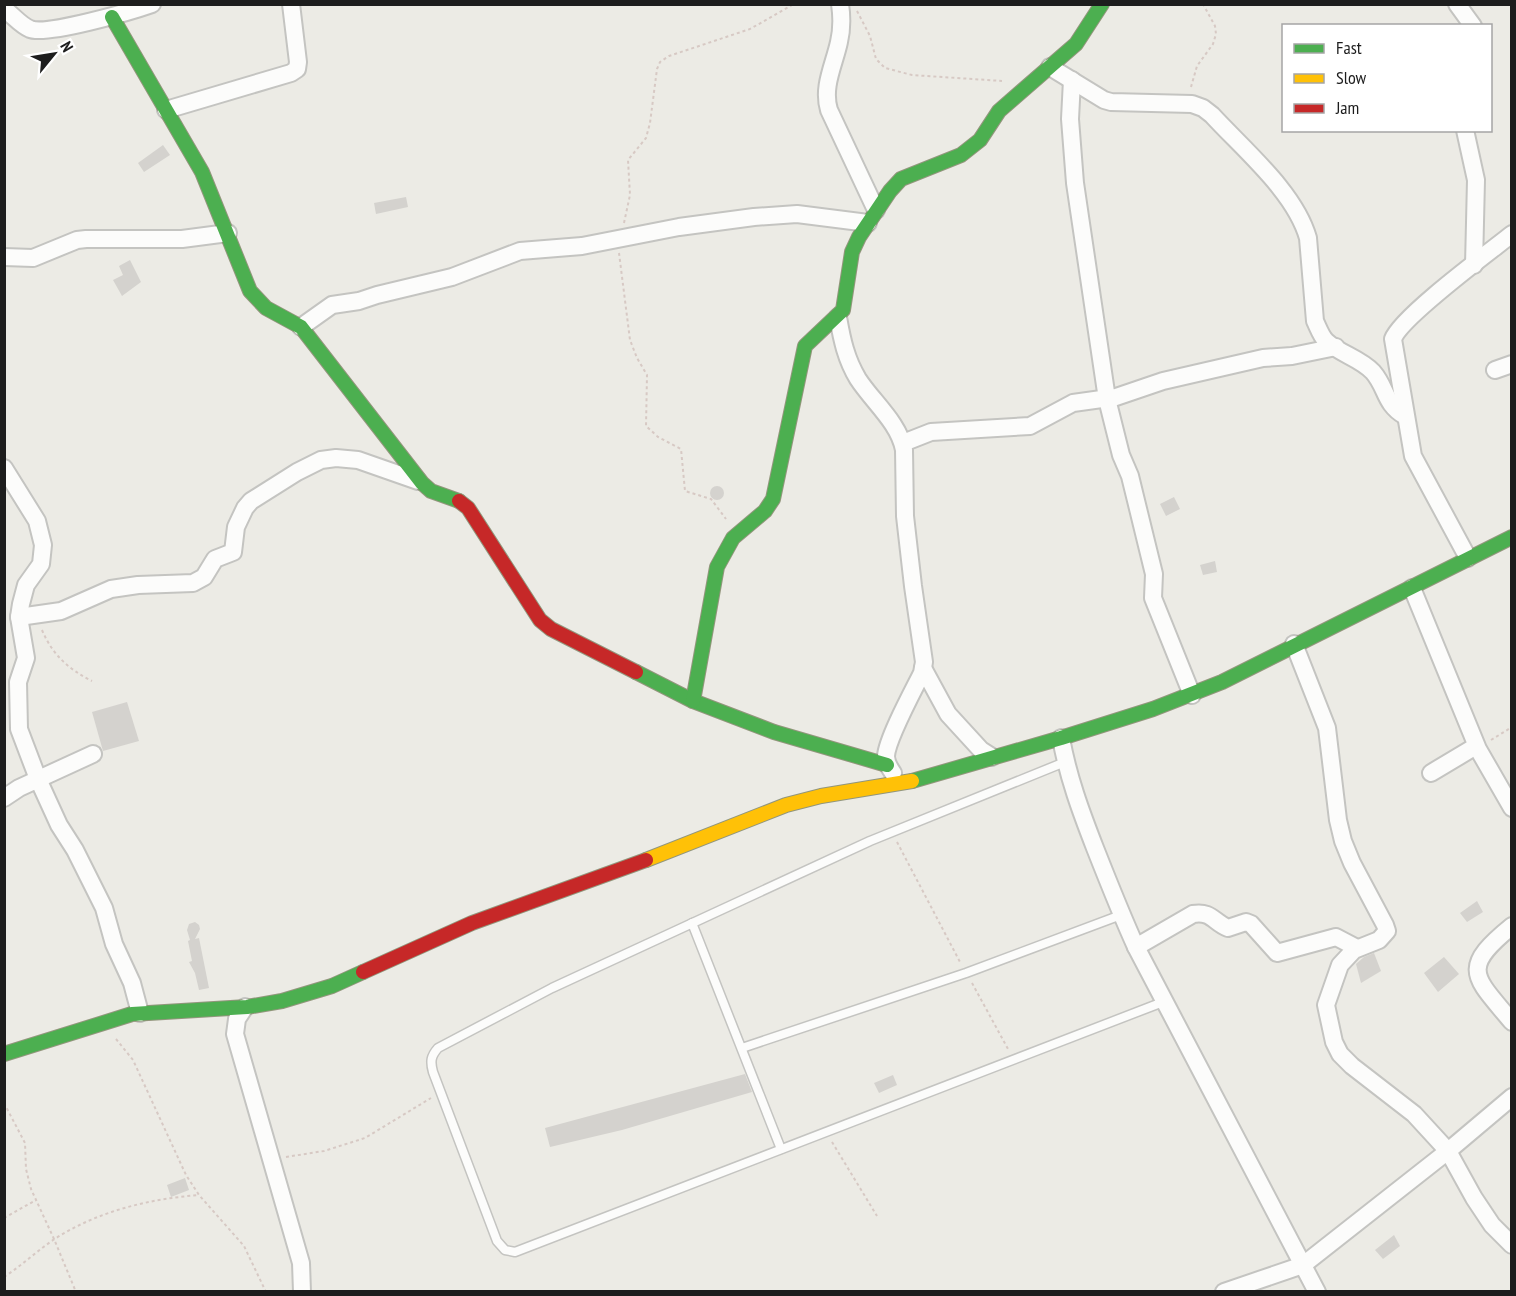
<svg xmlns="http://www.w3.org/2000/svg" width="1516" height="1296" viewBox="0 0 1516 1296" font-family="'PT Sans Narrow',sans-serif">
<rect width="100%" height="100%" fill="#ecebe5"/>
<g fill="#d4d2ce">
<path d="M163,145l7,10 -26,17 -6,-9z"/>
<path d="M406,197l2,10 -32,7 -2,-11z"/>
<path d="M130,260l11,22 -19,14 -9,-16 10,-5 -4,-9z"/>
<circle cx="717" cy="493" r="7"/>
<path d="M1174,497l6,12 -14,7 -6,-12z"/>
<path d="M1215,561l2,11 -14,3 -3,-10z"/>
<path d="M127,702l12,39 -36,10 -11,-39z"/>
<path d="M1477,901l6,11 -16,10 -7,-9z"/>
<path d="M195,922l4,3 1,4 -5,10 4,-1 10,50 -10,2 -4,-17 -6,-11 3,-1 -4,-20 2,-1 -3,-10 2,-6z"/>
<path d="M1374,953l7,18 -20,12 -5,-19 8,-7z"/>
<path d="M1444,957l15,17 -21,18 -14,-19z"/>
<path d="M745,1074l7,18 -130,38 -72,17 -5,-19z"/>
<path d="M893,1075l4,10 -18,8 -5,-10z"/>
<path d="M185,1178l4,12 -18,7 -4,-12z"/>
<path d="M1394,1235l6,11 -17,13 -8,-9z"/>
</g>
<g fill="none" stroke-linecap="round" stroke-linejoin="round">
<g stroke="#c4c4c1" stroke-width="11">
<g id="lane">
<path d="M1065,762l-195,79 -318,147 -114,60c-7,8 -8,13 -5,24l64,169 8,9 10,2 648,-250"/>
<path d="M692,923l89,226"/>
<path d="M742,1048l224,-75 155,-58"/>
</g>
</g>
<g stroke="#c4c4c1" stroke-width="20">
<g id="street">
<path d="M840,4c2,13 2,25 -1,38 -5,23 -17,45 -10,68l47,100"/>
<path d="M1457,4l16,22"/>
<path d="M4,9c9,6 16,16 26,20 16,7 102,-18 122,-25"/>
<path d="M1050,67l54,33 7,2 81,2 11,4 9,7c32,35 83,77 96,123l7,83c3,6 6,15 11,20 14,13 34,17 47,31 14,16 11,32 32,44"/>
<path d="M1072,80l-2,39 5,64 32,216 14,56 9,21 24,98 -1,24 39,97"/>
<path d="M166,110l125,-37 6,-4 1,-7 -7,-58"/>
<path d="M1465,130l11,50 -2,85"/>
<path d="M4,257l29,1 44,-18 9,-1h96l46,-6"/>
<path d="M838,317c4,23 8,42 20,62 15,23 41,44 46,71l1,66 8,70 11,76 -2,11c-9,18 -35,66 -36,83 0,7 3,11 7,17"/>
<path d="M301,327l31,-22 27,-4 18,-6 75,-18 68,-26 62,-5 97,-19 75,-10 43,-3 71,9"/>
<path d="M1495,370l17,-6"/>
<path d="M903,443l28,-11 99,-6 43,-23 43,-6 47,-16 100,-23 29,-2 44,-9"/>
<path d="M4,468l33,53 6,24 -2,19 -15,21 -5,19 -2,13 7,41 -8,24 1,47 19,50 21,46 16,25 29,58 10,36 18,39 8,30"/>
<path d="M1468,558l-55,-102 -20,-117c8,-22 95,-86 119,-105"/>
<path d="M1412,588l66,161 34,59"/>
<path d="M19,617l42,-6 50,-22 27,-4 55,-2 11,-6 11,-18 18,-7 3,-25 9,-19 6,-7 46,-29 24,-12 15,-2 22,2 60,21"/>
<path d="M1294,644l33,84 11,92 5,21 9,22 33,62 2,6 -8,9 -25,10 -14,15 -14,40 8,37 6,12 12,12 62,48 34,37 26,47 18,27 20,20"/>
<path d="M923,668l25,46 33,36 11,7"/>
<path d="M1061,738c7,39 20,74 34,110 13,33 26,66 41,99l181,345"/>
<path d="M1431,773l45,-27"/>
<path d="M4,798l15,-10 74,-34"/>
<path d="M1512,926c-53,43 -38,50 0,96"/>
<path d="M1136,947l57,-33c19,-3 20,8 35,14l18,-6 5,2 26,29 59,-16 21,11"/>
<path d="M245,1007l-8,12 -2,15 66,229 1,29"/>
<path d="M1224,1292l79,-27 145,-114 64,-54"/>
</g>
</g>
<g stroke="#92967c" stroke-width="16">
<g id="fast">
<path d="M112,17l90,155 48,119 16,17 35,19 121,156 9,8 28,10"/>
<path d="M636,672l57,29 81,31 113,33"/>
<path d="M693,701l24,-134 16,-29 32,-27 8,-12 32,-153 38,-36 9,-58 7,-15 31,-46 11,-12 60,-24 19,-15 19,-29 77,-67 26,-40"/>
<path d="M912,781l149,-43 92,-29 69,-27 290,-145"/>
<path d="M4,1054l128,-40 115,-7 35,-6 50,-15 31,-14"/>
</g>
</g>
<g stroke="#92967c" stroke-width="16">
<path id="slow" d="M646,860l140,-55 35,-9 91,-15"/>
</g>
<g stroke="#92967c" stroke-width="16">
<g id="jam">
<path d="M459,501l9,7 72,112 11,9 85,43"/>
<path d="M363,972l109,-49 174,-63"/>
</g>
</g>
<g stroke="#d7c9c4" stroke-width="2" stroke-dasharray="3 3" stroke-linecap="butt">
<path d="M857,11l13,25 6,23 9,9 27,7 90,6"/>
<path d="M1191,87l6,-21 16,-22 3,-10 -1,-8 -12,-22"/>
<path d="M624,223l6,-28 -2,-35 18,-22 4,-15 7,-54 3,-7 9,-6 81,-27 44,-25"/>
<path d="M619,253l11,87 7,18 10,17 -1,51 12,11 23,12 4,42 26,8 15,20"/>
<path d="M42,630c10,24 26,39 50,51"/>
<path d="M1491,740l21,-13"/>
<path d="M897,842l63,120"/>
<path d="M972,983l36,66"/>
<path d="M116,1039l17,21 53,115 13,20 45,51 22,46"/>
<path d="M4,1103l21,40 1,26 5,20 23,50 22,53"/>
<path d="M832,1142l45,74"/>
<path d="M286,1157l38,-6 41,-13 66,-40"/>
<path d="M4,1218l32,-18"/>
<path d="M4,1277c20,-13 37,-30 57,-42 42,-25 89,-36 138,-40"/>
</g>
<use href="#lane" stroke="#fcfcfb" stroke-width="8"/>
<use href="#street" stroke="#fcfcfb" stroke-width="16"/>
<use href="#fast" stroke="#4caf50" stroke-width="14"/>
<use href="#slow" stroke="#ffc107" stroke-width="14"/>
<use href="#jam" stroke="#c62828" stroke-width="14"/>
</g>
<rect width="1516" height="1296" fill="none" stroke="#1d1d1d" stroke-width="12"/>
<rect x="1282" y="24" width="210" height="108" fill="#ffffff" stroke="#a5a5a5" stroke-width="1.5"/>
<rect x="1294" y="44" width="30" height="9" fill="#4caf50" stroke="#a5a5a5" stroke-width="1.5"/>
<text x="1336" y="54" font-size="18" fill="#1d1d1d">Fast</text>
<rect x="1294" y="74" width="30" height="9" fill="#ffc107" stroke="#a5a5a5" stroke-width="1.5"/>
<text x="1336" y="84" font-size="18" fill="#1d1d1d">Slow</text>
<rect x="1294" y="104" width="30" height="9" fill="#c62828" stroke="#a5a5a5" stroke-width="1.5"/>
<text x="1336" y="114" font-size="18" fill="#1d1d1d">Jam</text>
<g transform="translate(54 54) rotate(60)" stroke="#ffffff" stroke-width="4.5" paint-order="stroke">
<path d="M0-4.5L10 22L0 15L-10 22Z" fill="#1d1d1d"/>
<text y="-9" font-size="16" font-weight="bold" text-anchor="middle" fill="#1d1d1d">N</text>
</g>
</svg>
